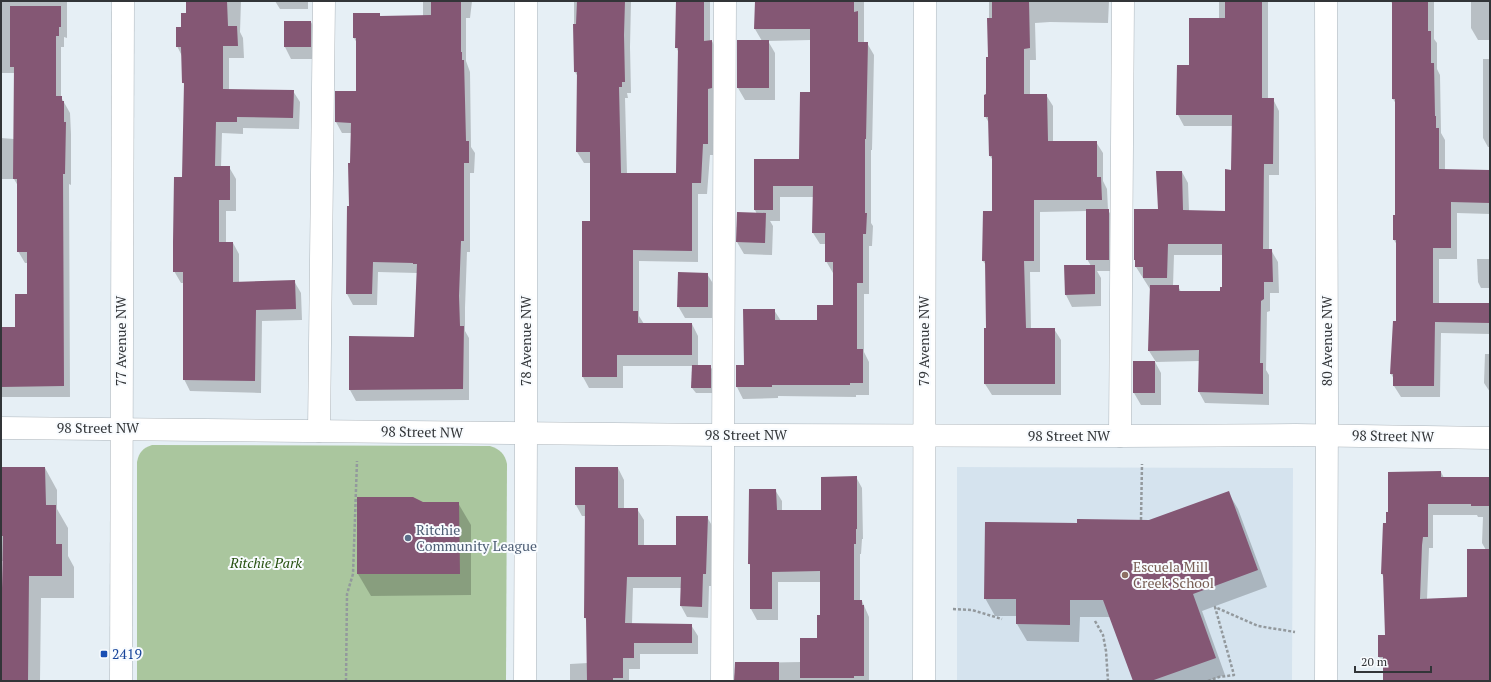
<svg xmlns="http://www.w3.org/2000/svg" width="1491" height="682" viewBox="0 0 1491 682" font-family="'PT Serif',serif">
<rect width="100%" height="100%" fill="#e6eff5"/>
<path fill="#d5e3ee" d="M957,467l336,1 -1,213h-335z"/>
<path fill="#aac69e" d="M152,445l338,1c10,3 15,8 17,18l-1,217h-369v-219c2,-10 6,-14 15,-17z"/>
<g fill="#0003" fill-rule="evenodd">
<path d="M1,1h69l-3,1v36l-3,-1v10h-3v50l9,16 1,21v51l-2,-1 1,213h-69v-69h15l12,-33v-32h-3l-7,-12v-65l-4,-7h-13v-41l13,1 1,-66h-14z"/>
<path d="M187,1h54l-1,31 3,6 1,20h-15v32l64,1 7,11 -1,27 -56,-1v6l-21,-1 -1,34h8l7,12v32h-10v32h7l6,11v29l55,-2 7,12 1,27 -40,1 -1,72 -71,-2 -6,-12v-96h-3l-7,-12 9,-93 2,-92 -2,-4 -1,-26 -5,-10 10,-32z"/>
<path d="M275,1h33v8h-28z"/>
<path d="M423,1h49l-2,17h-4v43l4,11 1,75 4,6 -1,20h-4v79h-3l-2,56v23l4,7v62l-113,1 -6,-11 65,-52 2,-65 -39,-1 -1,33h-24l-6,-11 5,-161h-10l-6,-11v-30h21v-49l-3,-5v-24h25l2,3 42,-1z"/>
<path d="M574,1h57l-1,46 1,46h-4l1,5h-3l2,76h50l2,-121 -3,-6v-46h34v40h2l6,12 -4,102h-4l-3,39h-9v68l-59,-1v55l5,8h48l6,12v30h12l4,6v21h-18l-4,-5 1,-22h-70v22h-34l-6,-11 8,-155v-59h-7l-7,-11 1,-75 -3,-5 -1,-9z"/>
<path d="M756,1h108v42h3l7,12 -2,95h-1v73l2,3 -1,20h-3v48h-5v58l5,10v33h-13v2l-78,-1v2l-35,1 -6,-12v-21h8l29,-56 7,11h37l16,-15v-33h-1l-7,-12v-17h-6l-7,-11 1,-36h-34v24h-10l3,5 -1,29 -28,-1 -7,-12 1,-28h19l-2,-4v-50h45l11,-67v-53l-43,1 7,12v47h-30l-7,-12 24,-47 -7,-12z"/>
<path d="M989,1h120l-1,22 -58,-1 -15,1 1,37h-6v35h16l7,11v36h43l7,11v28l4,8 1,21 7,12v49h-18l4,7v28l-29,1 -6,-12 25,-29 -4,-7v-48l-47,1v60h-10l1,57h23l7,11v55h-69l-7,-11v-55h2l-1,-64 -3,-4 11,-49v-50l-4,-6 -1,-33 -4,-7 2,-58h2z"/>
<path d="M1219,1h49v98h5l6,12v64h-10v75h2l7,12 1,31h-9v18l-3,1 -1,58 3,5v30l-64,-2 -6,-11v-31l-44,1 6,11v32h-20l-7,-12v-31h22l-7,-11 1,-62 -14,-22v-5l23,-52 23,-38 6,11 1,28 37,1 6,-41 1,-45h-49l-6,-11 12,-49 29,-47zM1174,255h50v33l-3,4h-40l-3,-6h-5z"/>
<path d="M1391,1h43v38l3,4v26l3,6 1,58 4,7v30l45,1v43l-33,-1v46h-18v45h51v30l-49,-1 -1,64h-39l-7,-11v-7l-3,-5 3,-52h3v-77l-3,-5 2,-24v-112l-3,-5v-93z"/>
<path d="M1471,1h19v39h-12l-7,-12z"/>
<path d="M311,22l7,12 -1,25h-26l-6,-12z"/>
<path d="M1483,59h7v88h-2l-5,-9z"/>
<path d="M1477,259h13v29h-9l-3,-6z"/>
<path d="M707,274l7,11v33h-29l-7,-12z"/>
<path d="M1485,354h5v38l-6,-9z"/>
<path d="M1,468h44l12,22v19l11,19v28l6,11v31h-33l-1,83h-39v-92h2l1,-28h-3z"/>
<path d="M576,468h42l6,12v29h13l7,11v26h33l30,-29 7,12 -2,57h-3l-1,32 -21,-1 -6,-11 1,-18h-49l-1,36 59,1 7,11v18h-58v15h-11v12h-59v-17l18,-1 -1,-41 -2,-5 1,-101h-4l-6,-11z"/>
<path d="M1441,472l3,6h46v203h-106v-16l-5,-8 7,-21 -2,-58 -2,-4 5,-50zM1433,515h44l1,2h5l-1,26 4,7 -18,48 -41,1 2,-51h4z"/>
<path d="M856,477l6,11 1,51h-1l-1,15h-1v47h2l7,16v64h-120l-1,-18 53,-1 17,-23 3,-23v-34h-43v38h-21l-6,-11v-42l-2,-4 26,-73 7,11v9l40,1z"/>
<path d="M1228,492l10,17 29,78 -65,24 23,64 -17,6h-74l-23,-64h-31l-1,25 -52,-1 -10,-17v-8h-22l-10,-18 93,-74 71,-3z"/>
<path d="M423,503h35l13,22v70l-100,1 -13,-22z"/>
</g>
<g fill="#845774">
<path d="M186,1h41l1,25h9l1,20h-15v43l71,1 -1,28 -56,-1v5h-21l-1,44h15v34h-11v42h14v40l62,-2 1,29 -40,1 -1,71 -72,-1v-108h-10v-30l1,-65h8l2,-94h-2l-1,-36h-5v-20h5v-14h5z"/>
<path d="M431,1h30v51h1v8h2l2,81h3v22h-5v78h-3l-2,55 1,30h4l-1,63 -114,1v-54l65,1 3,-73h-4v-1l-40,-1 -1,32h-26l1,-88h2l-1,-43h2l1,-40 -16,-1v-31h21v-53h-3v-25h27v3l51,-1z"/>
<path d="M577,1h48l-1,34 1,47h-3v5h-3l2,86h55l2,-125h-3l1,-47h28v40l8,-1v48l-4,1v55h-5l-2,39h-9v68l-59,-1v61h5v12h54v32h-75v22h-35v-156h8v-69h-14l1,-80h-3l-1,-48h3z"/>
<path d="M755,1h99v11l4,-1v31h10l-2,97h-1v74h2l-1,21h-3v49h-6v66h6v34h-13v2h-78v2h-36v-22h8l-1,-56h32v11h42v-15h16v-43h-8v-29h-13l1,-47h-40v24h-19v-51h45l1,-67h10v-63h-56z"/>
<path d="M992,1h37l1,47 -6,1v45h23l1,47h49v36h4l1,23h-68v61h-10l2,67h29v56h-71v-56h2l-1,-67h-3l1,-50h9v-55h-3l-1,-39h-4v-22l2,-1v-37h2l-1,-39h5z"/>
<path d="M1225,1h37v97h12l-1,66h-9l-1,85h9l1,33h-9v17l-3,2 -1,62h3v31l-65,-2 1,-42 -51,1 2,-66h29v6h41v-4h2v-43h-54l-1,34h-24v-11h-8v-7h-1v-51h24l-2,-38h26l1,39 42,1v-42l6,1 1,-55h-56l1,-50h12v-47h36z"/>
<path d="M1392,1h36v30h3v32h3l1,53h1v12h3v41l51,1v33l-39,-1v46h-18v55h57v20l-55,-1 -1,64h-41v-12h-3l3,-53h3v-81h-3v-25h2v-116h-3z"/>
<path d="M10,6h51v21h-2v9h-3v60h6v5h2v21h2l-1,52h-2l1,212 -63,1v-60h14v-33h12v-42h-10v-73h-4l1,-112h-4z"/>
<rect x="284" y="21" width="27" height="26"/>
<rect x="737" y="40" width="32" height="48"/>
<rect x="1086" y="209" width="23" height="51"/>
<path d="M737,212l29,1 -1,30 -29,-1z"/>
<path d="M1064,265h31v29l-30,1z"/>
<path d="M678,272l30,1v34h-31z"/>
<rect x="1133" y="361" width="22" height="32"/>
<path d="M692,365h19v23h-20z"/>
<path d="M1,467h44l1,38h10v39h6v32h-33l-1,105h-27v-93h1l1,-52h-2z"/>
<path d="M575,467h43v41h20v37h38v-29h32l-2,58h-3l-1,33 -22,-1 1,-29h-54l-2,46 67,1v19h-58v15h-11v20h-10v3h-26l-1,-63h-2l1,-113h-10z"/>
<path d="M1441,471v6h49v29h-19v-2h-43v33h-5l-1,8 -2,54 47,-2v-48h23v132h-107v-24h-5v-22h7l-2,-61h-2l2,-51h3v-11h2v-40z"/>
<path d="M857,476v53h-1v15h-2v56h8v5h2v71h-10v2h-54v-40h17v-23h3v-44l-48,1v37h-22v-45h-2l1,-75h27l1,21h44v-33z"/>
<path d="M1229,491l29,79 -65,24 23,64 -65,23h-18l-30,-81h-33v25l-54,-1v-25h-32l1,-77 92,1v-4l72,1z"/>
<path d="M357,497h56l10,5h36l1,72h-103z"/>
<path d="M735,662h44v19h-45z"/>
</g>
<g fill="none" stroke-linecap="round" stroke-linejoin="round">
<g stroke="#adb5bb" stroke-width="23">
<g id="minor">
<path d="M1326,1l1,407 -1,273"/>
<path d="M1,428l721,7 398,1 176,-1 194,3"/>
<path d="M319,431l5,-430"/>
<path d="M1120,436l3,-435"/>
<path d="M121,681l2,-680"/>
<path d="M525,681l1,-248v-432"/>
<path d="M722,681l3,-680"/>
<path d="M924,681l1,-680"/>
</g>
</g>
<g stroke="#93999d" stroke-width="2.5" stroke-dasharray="3 2" stroke-linecap="butt">
<path d="M1141,520l1,-56"/>
<path d="M953,609l19,1 30,9"/>
<path d="M1095,621l8,14 3,16 2,30"/>
<path d="M346,681l1,-87 6,-20 4,-113"/>
<path d="M1208,681l11,-4 15,-2 -19,-68 43,19 37,6"/>
</g>
<use href="#minor" stroke="#fff" stroke-width="22"/>
</g>
<circle fill="#5c6f8a" stroke="#f8fbfe" stroke-width="1.5" cx="408" cy="538" r="4"/>
<circle fill="#8d6e63" stroke="#f8fbfe" stroke-width="1.5" cx="1125" cy="575" r="4"/>
<rect fill="#1a4fb4" stroke="#f8fbfe" stroke-width="1.5" x="100" y="650" width="8" height="8" rx="2"/>
<g text-anchor="middle" stroke-width="4" stroke-linejoin="round" paint-order="stroke">
<g font-size="14" fill="#323538" stroke="#f8fbfe">
<text transform="translate(121 341) rotate(-90)" y="5">77 Avenue NW</text>
<text transform="translate(526 341) rotate(-90)" y="5">78 Avenue NW</text>
<text transform="translate(924 341) rotate(-90)" y="5">79 Avenue NW</text>
<text transform="translate(1327 341) rotate(-90)" y="5">80 Avenue NW</text>
<text x="98" y="433">98 Street NW</text>
<text transform="translate(422 432) rotate(1)" y="5">98 Street NW</text>
<text x="746" y="440">98 Street NW</text>
<text x="1069" y="441">98 Street NW</text>
<text transform="translate(1393 436) rotate(1)" y="5">98 Street NW</text>
</g>
<g font-size="14" fill="#4e5e75" stroke="#f8fbfe" text-anchor="start">
<text x="416" y="535">Ritchie<tspan x="416" dy="16">Community League</tspan></text>
</g>
<g font-size="14" font-style="italic" fill="#275111" stroke="#f8fbfe">
<text x="266" y="568">Ritchie Park</text>
</g>
<g font-size="14" fill="#785e54" stroke="#f8fbfe" text-anchor="start">
<text x="1133" y="572">Escuela Mill<tspan x="1133" dy="16">Creek School</tspan></text>
</g>
<g font-size="14" fill="#164399" stroke="#f8fbfe" text-anchor="start">
<text x="112" y="659">2419</text>
</g>
</g>
<rect width="1491" height="682" fill="none" stroke="#323538" stroke-width="4"/>
<path d="M1355 666v6h76v-6" fill="none" stroke="#323538" stroke-width="2"/>
<text x="1361" y="666" font-size="12" fill="#323538" stroke="#f8fbfe" stroke-width="3" paint-order="stroke">20 m</text>
</svg>
